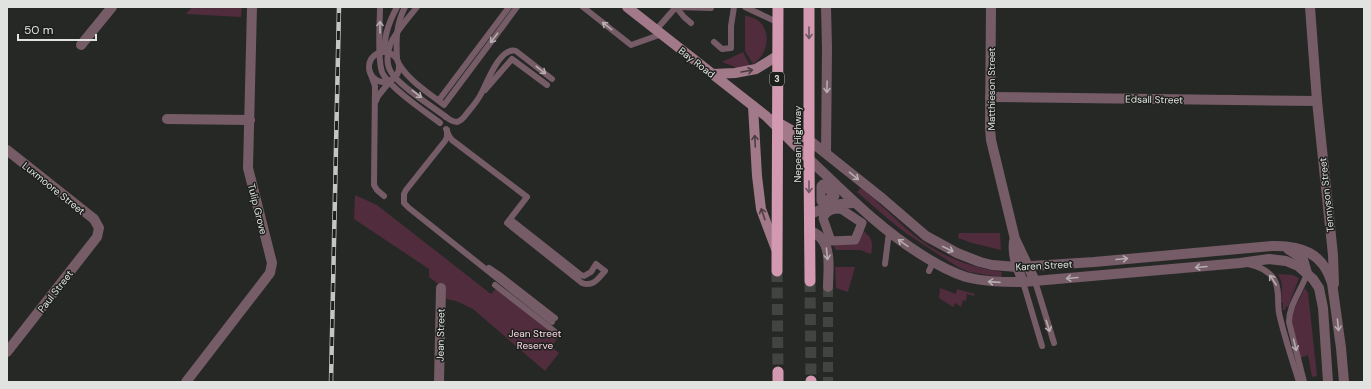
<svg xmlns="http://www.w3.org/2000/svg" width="1371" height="389" viewBox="0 0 1371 389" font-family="'DM Sans',sans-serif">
<rect width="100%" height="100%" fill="#262826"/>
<g fill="#502c3c">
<path d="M192,7h50l-1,10 -55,-3z"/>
<path d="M745,15c5,2 11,3 15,7 12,13 7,33 -7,42l-8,-13z"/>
<path d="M743,52l7,14 -12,2 -16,-6z"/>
<path d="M861,188c17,13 32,29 48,43 26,23 59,36 93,41l-1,5 -32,-5 -11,-5 -51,-33 -19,-15 -31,-27z"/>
<path d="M355,195l22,10 114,89 6,-7 62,48 -7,12 7,6 -14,18 -72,-62 -17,-8 -10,-2v-9l-17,-13v-8l-75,-50z"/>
<path d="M860,228c11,9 14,12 11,26l-11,-4h-24l-5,-9 24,-1z"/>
<path d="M959,233h41l1,17 -29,-7 -14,-5z"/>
<path d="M835,267h20l-7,25 -12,-4z"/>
<path d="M1278,274l15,1 6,3 -11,29 -2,-1 -1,4h-2v-7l-2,-1 1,-15 -1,-6z"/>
<path d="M940,288l16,6 1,-5 18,5 -1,2 -7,-2 -1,7 -3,-1 -2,7 -6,-4 -2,4 -14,-9z"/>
<path d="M1305,288l3,5 9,83 -5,1 -4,-22 -8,3 -8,-35v-7l2,-7z"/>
</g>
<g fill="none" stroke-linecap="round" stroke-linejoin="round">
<path stroke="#424442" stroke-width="10" stroke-dasharray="10 5" stroke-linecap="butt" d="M828,287v95"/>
<g stroke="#424442" stroke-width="11" stroke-dasharray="11 5.5" stroke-linecap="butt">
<path d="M777,271l1,101"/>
<path d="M810,281l1,100"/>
</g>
<g stroke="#755c66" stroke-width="6">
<path d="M583,7l48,38 31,-11"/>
<path d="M676,7l8,10 7,6"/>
<path d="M745,7l32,15"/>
<path d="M656,30l20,-23 35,1v-1"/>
<path d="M714,42l8,7 9,-1v-22l3,-19"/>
<path d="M385,52c-2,-16 5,-32 12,-45"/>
<circle cx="384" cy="67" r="15"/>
<path d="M397,59c-1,-19 -1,-35 8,-52"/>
<path d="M399,64c10,17 30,29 45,41l73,-98"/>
<path d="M370,72l5,14 -1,99 3,5 7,6"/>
<path d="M485,90l27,-31 35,26"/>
<path d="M439,100l70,-93"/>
<path d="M376,101l2,-5 13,-16"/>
<path d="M446,117c3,2 6,5 11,5 5,-1 8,-6 11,-10 5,-6 10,-12 13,-18 6,-11 19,-48 35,-43l36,28"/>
<path d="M446,129l3,7 3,4 75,57 -20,26 75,60c11,4 16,-4 23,-12l-9,-7 -5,8 -7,4 -3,-1 -71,-56"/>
<path d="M447,130v7l-2,4 -39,49 -2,4v9l5,5 143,114"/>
<path d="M885,264l4,-32"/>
<path d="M1248,264c10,2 20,6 26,15 6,9 3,23 5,34 5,23 13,46 20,69"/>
<path d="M489,268l12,8 54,42"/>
<path d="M929,271l4,-9"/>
<path d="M1035,281l19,62"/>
<path d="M1023,282l19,64"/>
<path d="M495,285l63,49"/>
<path d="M1304,382l-15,-60c0,-18 13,-32 18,-49"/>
</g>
<g stroke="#755c66" stroke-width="9">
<path d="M823,184l12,12 -13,6 -1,-1v-15z"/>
<path d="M841,209l21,14 -7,17 -24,1 -8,-23c4,-8 9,-9 18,-9z"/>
</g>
<g stroke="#755c66" stroke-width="10">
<path d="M991,7l-1,121 1,12 24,99 20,42"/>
<path d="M1310,7l7,94 16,154 1,29"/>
<path d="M81,45l31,-38"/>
<path d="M990,97l327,4"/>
<path d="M167,119l83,1"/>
<path d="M7,150l87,69 5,9 -2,9 -90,115"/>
<path d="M809,230c4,2 8,4 11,7 12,12 8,34 8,50"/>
<path d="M1014,241c-2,15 4,28 9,41"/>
<path d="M186,382l84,-109 2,-10 -24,-95 4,-161"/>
<path d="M439,382l2,-94"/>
</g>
<g stroke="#755c66" stroke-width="10">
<path d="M809,140l74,59 43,37 31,17 23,9 12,3 25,2 77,-5 178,-16c29,-1 51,7 60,37l9,65 3,34"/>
<path d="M826,153l1,-105 -1,-41"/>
<path d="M809,159c36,34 71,70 113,96 14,9 28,17 44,22 19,5 38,5 57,5l217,-19 29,-4 17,2 12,5 15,13 6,9 4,20 5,74"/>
<path d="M809,215c16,-8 28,-12 46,-12"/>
<path d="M1288,249l15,10 4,14"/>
</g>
<g stroke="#a17989" stroke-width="10">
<path d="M627,7l139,109 43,43"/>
<path d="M713,74l22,-1 21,-4 21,-13"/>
<path d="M753,106l4,70 4,33 15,40"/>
<path d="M772,119l37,21"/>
</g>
<g stroke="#d299b0" stroke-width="11">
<path d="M809,7v152l1,122"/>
<path d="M777,271l1,-264"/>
<path d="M778,372v10"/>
<path d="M811,382v-1"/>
</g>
<g stroke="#c4c6c4" stroke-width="4.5">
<path id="rail" d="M331,382l8,-375"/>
</g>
<use href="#rail" stroke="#1c1f1c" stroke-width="3" stroke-dasharray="9" stroke-linecap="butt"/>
<g stroke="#755c66" stroke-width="6">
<path d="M380,7c0,16 -3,51 2,65 6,15 45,41 58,51"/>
<path d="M417,7c-8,10 -23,27 -27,38 -3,8 -4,19 1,27 6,12 42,35 55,45"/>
</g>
</g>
<defs><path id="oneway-shaft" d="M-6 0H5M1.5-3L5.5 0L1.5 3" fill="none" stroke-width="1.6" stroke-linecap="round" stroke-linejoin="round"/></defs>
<g stroke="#b6adb0">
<use href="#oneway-shaft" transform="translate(607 26) rotate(-142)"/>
<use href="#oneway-shaft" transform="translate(380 27) rotate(-90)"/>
<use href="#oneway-shaft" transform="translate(494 38) rotate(127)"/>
<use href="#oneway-shaft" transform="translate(541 70) rotate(38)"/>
<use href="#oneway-shaft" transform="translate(827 87) rotate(91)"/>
<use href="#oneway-shaft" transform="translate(417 94) rotate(37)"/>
<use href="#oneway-shaft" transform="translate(854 176) rotate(39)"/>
<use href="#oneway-shaft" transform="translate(903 243) rotate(-145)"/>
<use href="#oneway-shaft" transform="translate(948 249) rotate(26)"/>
<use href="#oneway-shaft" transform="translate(827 254) rotate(84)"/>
<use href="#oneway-shaft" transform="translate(1122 259) rotate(-5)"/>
<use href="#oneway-shaft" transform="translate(1201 267) rotate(175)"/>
<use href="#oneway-shaft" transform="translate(1072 278) rotate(175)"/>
<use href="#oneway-shaft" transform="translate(1273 280) rotate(-123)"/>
<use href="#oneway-shaft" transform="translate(994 282) rotate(-176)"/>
<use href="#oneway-shaft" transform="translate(1338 325) rotate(84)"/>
<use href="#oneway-shaft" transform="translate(1048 326) rotate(72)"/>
<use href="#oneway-shaft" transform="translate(1295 345) rotate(76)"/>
</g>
<g stroke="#6e565f">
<use href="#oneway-shaft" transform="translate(809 33) rotate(90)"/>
<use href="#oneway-shaft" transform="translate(809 187) rotate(90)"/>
</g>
<g stroke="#4b3e42">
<use href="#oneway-shaft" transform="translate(747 71) rotate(-10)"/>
<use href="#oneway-shaft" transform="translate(755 141) rotate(-93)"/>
<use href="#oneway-shaft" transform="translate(763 214) rotate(-109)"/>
</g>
<g text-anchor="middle" stroke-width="3" stroke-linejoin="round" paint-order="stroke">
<rect fill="#1c1f1c" stroke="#a6a8a6" stroke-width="1" x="770" y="72" width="14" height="14" rx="3"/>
<g font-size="9" font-weight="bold" fill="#e1e3e1">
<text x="777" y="82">3</text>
</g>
<g font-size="10" fill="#e1e3e1" stroke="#1c1f1c">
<text transform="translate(697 62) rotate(38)" y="4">Bay Road</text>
<text transform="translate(991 89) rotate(-90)" y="4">Matthieson Street</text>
<text transform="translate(1154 99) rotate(1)" y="4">Edsall Street</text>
<text transform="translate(797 144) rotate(-90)" y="4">Nepean Highway</text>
<text transform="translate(54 188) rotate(39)" y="4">Luxmoore Street</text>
<text transform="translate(1326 195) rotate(-96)" y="4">Tennyson Street</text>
<text transform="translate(258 209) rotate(76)" y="4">Tulip Grove</text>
<text transform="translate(1044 265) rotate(-3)" y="4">Karen Street</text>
<text transform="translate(55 291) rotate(-52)" y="4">Paul Street</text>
<text transform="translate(440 335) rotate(-89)" y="4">Jean Street</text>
</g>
<g font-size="10" fill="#fdd9e7" stroke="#1c1f1c">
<text x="535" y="337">Jean Street<tspan x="535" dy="12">Reserve</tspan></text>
</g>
</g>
<rect width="1371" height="389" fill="none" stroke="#e1e3e1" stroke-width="16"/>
<path d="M18 34v6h78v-6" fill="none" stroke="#e1e3e1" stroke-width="2"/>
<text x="24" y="34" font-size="12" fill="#e1e3e1" stroke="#1c1f1c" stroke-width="3" paint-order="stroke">50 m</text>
</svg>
